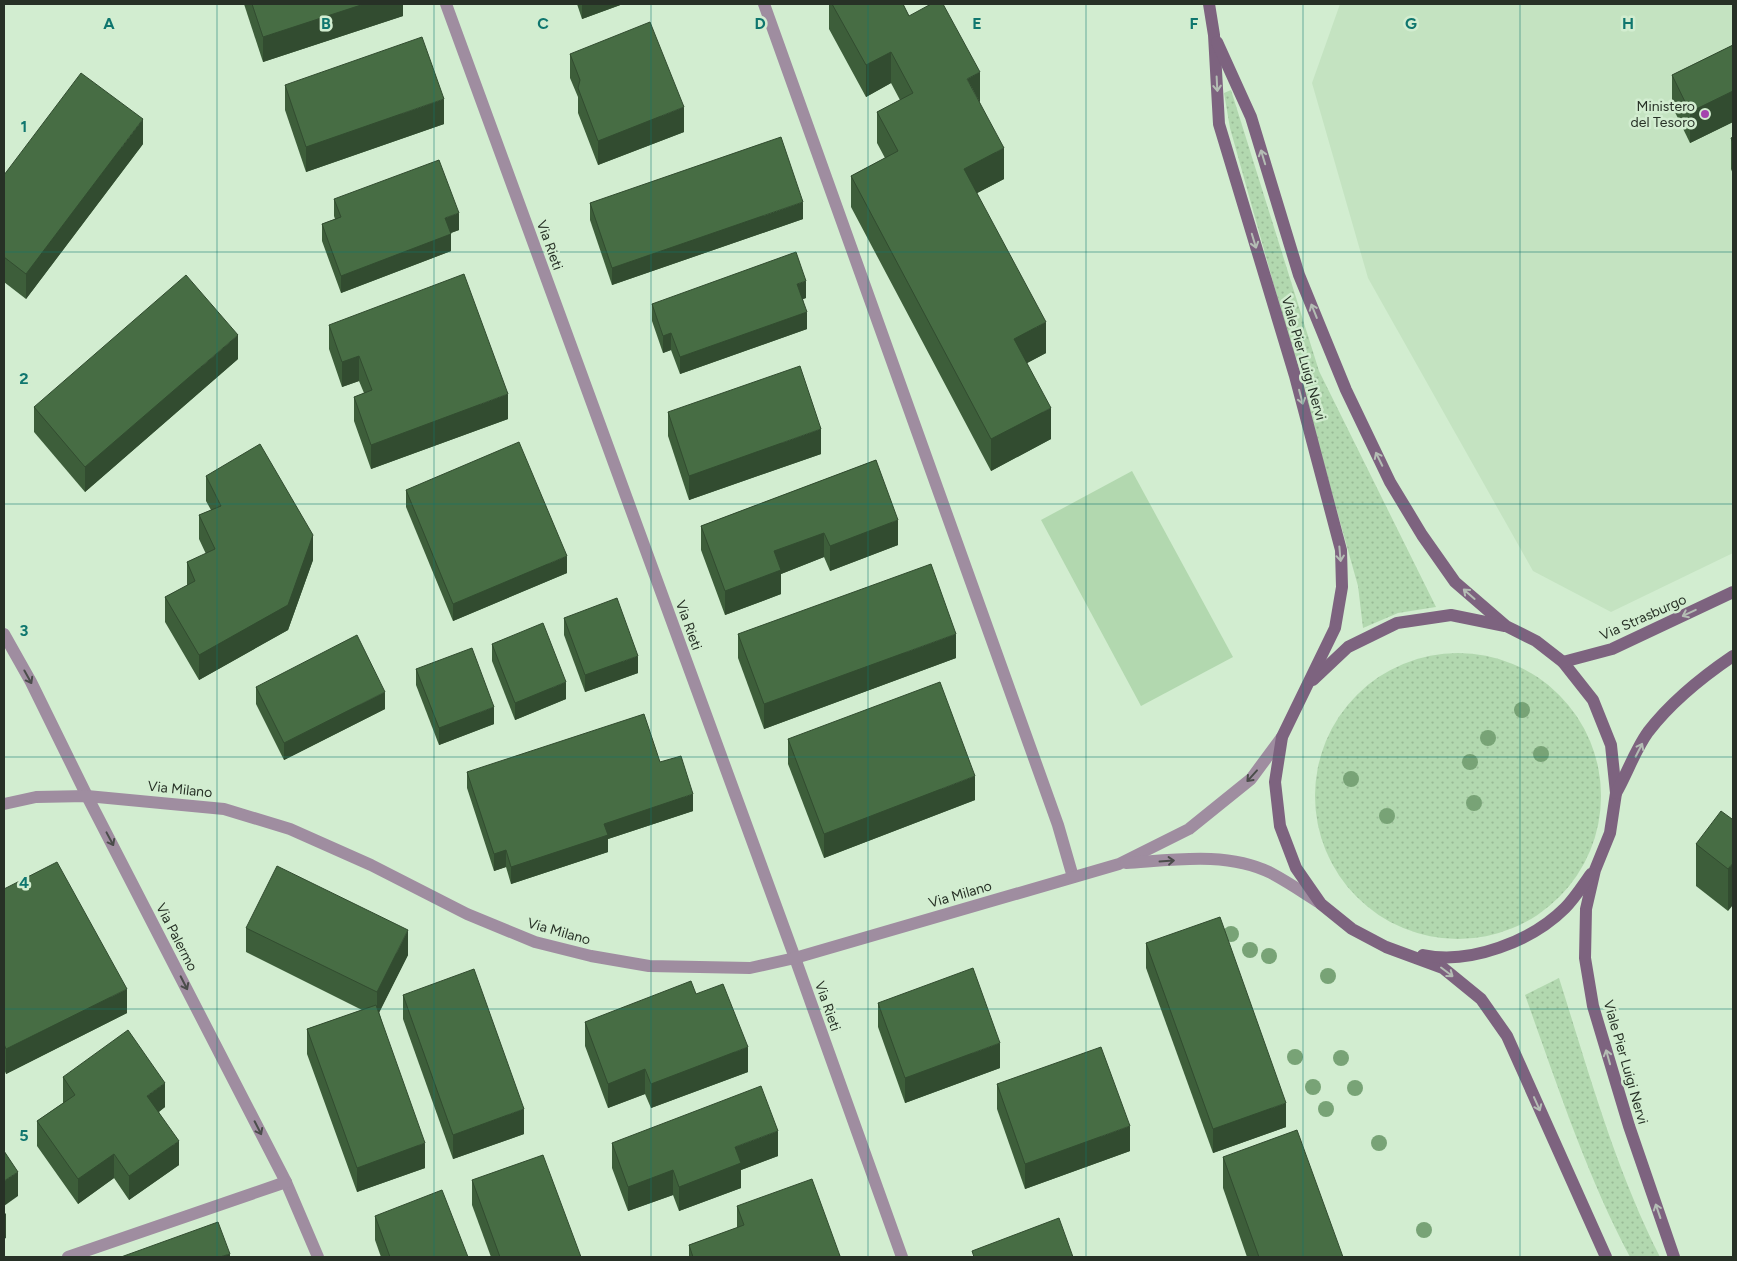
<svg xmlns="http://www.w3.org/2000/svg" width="1737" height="1261" viewBox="0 0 1737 1261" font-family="Figtree,sans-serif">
<defs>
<pattern id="grass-dots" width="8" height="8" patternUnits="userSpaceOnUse" patternTransform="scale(1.25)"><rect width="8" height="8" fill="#b2d8af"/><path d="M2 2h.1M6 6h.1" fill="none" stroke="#99ba96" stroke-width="1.8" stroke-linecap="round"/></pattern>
</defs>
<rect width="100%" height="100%" fill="#d2edd0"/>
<path fill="#c4e3c1" d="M1340,4h393v549l-122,59 -78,-41 -165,-293 -56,-195z"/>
<g fill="url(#grass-dots)">
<path d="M1231,90l88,281 117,236 -38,6 -35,15 -5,-42 -128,-458 -6,-35z"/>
<circle cx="1458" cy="796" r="143"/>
<path d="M1559,978c30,95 56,190 101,279h-30c-44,-83 -73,-173 -105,-262z"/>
</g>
<path fill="#b2d8af" d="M1132,471l101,186 -92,49 -100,-186z"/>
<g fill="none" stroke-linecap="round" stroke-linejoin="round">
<path stroke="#9f8da0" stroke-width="12" d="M764,4l294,821 15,52"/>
<g stroke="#9f8da0" stroke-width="12">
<path d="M446,4l349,954 107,299"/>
<path d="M4,634l27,48 56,114 199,386 32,75"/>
<path d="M4,804l32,-7 51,-1 137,13 66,20 81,36 96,49 68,28 56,14 58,10 101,2 45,-10 324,-94 70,-35 62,-50 31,-42"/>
<path d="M1126,863c46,-3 102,-12 145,10 17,9 33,20 49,30"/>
<path d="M68,1257l218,-75"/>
</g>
<g stroke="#7d637f" stroke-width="12">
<path d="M1209,4l5,31 5,89 76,252 46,174 1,37 -7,41 -53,109 -7,45 5,44 16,42 25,36 31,25 34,18 57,21 38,31 26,37 99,221"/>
<path d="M1217,42l34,75 48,158 47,115 44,92 32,53 33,47 51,44 30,15 27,21 30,38 18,45 5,48 -6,40 -15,37 -9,39 -1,49 8,48 36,120 45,131"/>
<path d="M1563,662l49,-13 121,-57"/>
<path d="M1313,680l35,-33 49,-24 54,-8 54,11"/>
<path d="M1616,793c11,-19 19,-43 32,-61 23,-30 54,-55 85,-76"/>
<path d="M1423,955c47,10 109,-14 142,-47 10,-10 18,-23 26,-34"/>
</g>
</g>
<g fill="#78a376">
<circle cx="1522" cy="710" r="8"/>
<circle cx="1488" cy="738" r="8"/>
<circle cx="1541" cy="754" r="8"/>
<circle cx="1470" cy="762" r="8"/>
<circle cx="1351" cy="779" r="8"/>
<circle cx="1474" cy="803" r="8"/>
<circle cx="1387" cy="816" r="8"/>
<circle cx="1231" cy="934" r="8"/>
<circle cx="1250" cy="950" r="8"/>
<circle cx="1269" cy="956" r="8"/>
<circle cx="1328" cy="976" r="8"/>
<circle cx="1295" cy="1057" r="8"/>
<circle cx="1341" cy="1058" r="8"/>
<circle cx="1313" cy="1087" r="8"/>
<circle cx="1355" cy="1088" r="8"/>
<circle cx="1326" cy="1109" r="8"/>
<circle cx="1379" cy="1143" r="8"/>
<circle cx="1424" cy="1230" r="8"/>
</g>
<g fill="#3d5e3a">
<path d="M244,4h159v12l-140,46z"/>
<path d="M577,4h46l-41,15z"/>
<path d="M829,4h74l6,12 71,87 24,76 -27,14 69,160 -19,10 24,76 -60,32 -140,-264v-31l34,-18 -8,-15v-31l23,-12 -9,-17 -25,14 -37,-68z"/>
<path d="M1733,45v77l-43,21 -18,-37v-31z"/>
<path d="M570,54l114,78 -86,33 -20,-52v-16l-8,-19z"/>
<path d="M285,85l159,39 -138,48 -21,-62z"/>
<path d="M1733,137v37l-2,-5v-31z"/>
<path d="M143,144l-117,155 -22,-17v-107z"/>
<path d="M334,199l125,31 -8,3v18l-110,42 -19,-52v-17l13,-5 -1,-3z"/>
<path d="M590,203l213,16 -191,66 -22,-65z"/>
<path d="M806,298l-3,1 4,30 -127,45 -9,-24 -8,3 -11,-32v-17z"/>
<path d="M329,325l179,94 -137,50 -17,-48v-24l10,-4 -5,-12 -17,6 -13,-38z"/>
<path d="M238,359l-153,133 -51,-60v-25z"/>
<path d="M668,412l153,42 -132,46 -21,-64z"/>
<path d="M876,460l22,85 -68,26 -6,-14 -43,17v20l-56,21 -24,-65v-24z"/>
<path d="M206,476l107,84 -25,70 -89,50 -34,-58v-25l22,-11v-24l19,-8 -7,-15v-24l12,-5 -5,-9z"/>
<path d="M406,490l161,83 -114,48 -47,-114z"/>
<path d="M564,618l74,55 -53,19 -21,-57z"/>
<path d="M738,634l218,24 -192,71 -26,-71z"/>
<path d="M492,644l74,55 -51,21 -23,-59z"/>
<path d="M416,669l78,55 -55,21 -23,-60z"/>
<path d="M256,687l129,22 -101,51 -28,-56z"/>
<path d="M788,739l187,61 -151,58 -36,-94z"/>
<path d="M660,762l33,49 -85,28v13l-97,32 -5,-17 -12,4 -27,-83v-16z"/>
<path d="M1732,819l-4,92 -32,-25v-42z"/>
<path d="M4,889l123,124 -121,61 -2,-5z"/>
<path d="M246,928l162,27 -29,57 46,156 -68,24 -50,-138v-25l55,-19 -116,-58z"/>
<path d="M1146,943l140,184 -73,26 -67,-185z"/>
<path d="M696,994l52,78 -97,36 -6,-14 -37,14 -23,-62v-24z"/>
<path d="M403,995l121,139 -71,25 -50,-140z"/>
<path d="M878,1003l122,65 -95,35 -27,-76z"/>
<path d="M63,1077l102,30 -6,5 20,53 -50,35 -15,-22 -36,26 -41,-58v-25l26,-18z"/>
<path d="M997,1084l133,67 -105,38 -28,-80z"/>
<path d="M612,1143l166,13 -37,14v18l-62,23 -6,-16 -45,16 -16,-43z"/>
<path d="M1223,1157l120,100h-96l-24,-69z"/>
<path d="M472,1180l109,77h-90l-19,-52z"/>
<path d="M737,1206l103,51h-151v-12l48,-17z"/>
<path d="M375,1216l93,41h-87l-6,-17z"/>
</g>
<g fill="#324c30">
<path d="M364,4h39v12l-140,46v-25z"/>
<path d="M582,4h41l-41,15z"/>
<path d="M891,52v31l-25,14v-32z"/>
<path d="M980,72v31l-13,-24z"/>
<path d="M1733,91v31l-43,21v-31z"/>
<path d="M444,99v25l-138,48v-25z"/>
<path d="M684,107v25l-86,33v-24z"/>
<path d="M143,119v25l-117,155v-25z"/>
<path d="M1004,148v31l-40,21v-31z"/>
<path d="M803,202v17l-191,66v-17z"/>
<path d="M459,213v17l-14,5v-17z"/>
<path d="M451,234v17l-110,42v-17z"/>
<path d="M806,281v17l-9,3v-17z"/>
<path d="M807,312v17l-127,45v-17z"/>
<path d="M1046,322v31l-32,17v-31z"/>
<path d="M671,333v17l-8,3v-17z"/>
<path d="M238,335v24l-153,133v-25z"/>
<path d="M359,356v25l-17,6v-25z"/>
<path d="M508,394v25l-137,50v-24z"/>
<path d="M1051,408v31l-60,32v-32z"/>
<path d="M821,429v25l-132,46v-24z"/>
<path d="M898,520v25l-68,26v-25z"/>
<path d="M824,533v24l-43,17v20l-56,21v-24l49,-40z"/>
<path d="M313,535v25l-25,70 -89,50v-25z"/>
<path d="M567,556v17l-114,48v-17z"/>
<path d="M956,634v24l-192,71v-25z"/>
<path d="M638,656v17l-53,19v-17z"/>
<path d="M566,682v17l-51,21v-17z"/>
<path d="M385,692v17l-101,51v-17z"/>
<path d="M494,707v17l-55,21v-17z"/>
<path d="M975,776v24l-151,58v-24z"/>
<path d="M693,794v17l-85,28v13l-97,32v-17l93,-43z"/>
<path d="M506,850v17l-12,4v-17z"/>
<path d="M1733,863v42l-5,6v-42z"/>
<path d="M408,930v25l-31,62v-25z"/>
<path d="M127,989v24l-121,61v-25z"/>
<path d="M1000,1043v25l-95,35v-25z"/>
<path d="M748,1047v25l-97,36v-24z"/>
<path d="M645,1069v25l-37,14v-24z"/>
<path d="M165,1083v24l-18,13v-24z"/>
<path d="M1286,1103v24l-73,26v-24z"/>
<path d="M524,1109v25l-71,25v-24z"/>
<path d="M1130,1126v25l-105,38v-25z"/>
<path d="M778,1131v25l-37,14v18l-62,23v-24l56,-40z"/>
<path d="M179,1141v24l-50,35v-24z"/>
<path d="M425,1143v25l-68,24v-24z"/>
<path d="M114,1154v24l-36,26v-25z"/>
<path d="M673,1170v25l-45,16v-24z"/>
<path d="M18,1172v24l-14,10v-25z"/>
<path d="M6,1213v25l-2,1v-24z"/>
<path d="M230,1254v3h-10z"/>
</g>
<g fill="#476d44" stroke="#324c30">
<path d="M252,4h112l-101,33z"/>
<path d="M832,4h71l6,12 22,-12h12l37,68 -13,7 37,69 -40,21 82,153 -32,17 37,69 -60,31 -140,-263 47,-25 -21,-39 36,-19 -22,-41 -25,13z"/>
<path d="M650,22l34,85 -86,34 -20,-53 2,-8 -10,-26z"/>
<path d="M422,37l22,62 -138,48 -21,-62z"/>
<path d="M1733,45v46l-43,21 -18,-37z"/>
<path d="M81,73l62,46 -117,155 -22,-17v-82z"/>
<path d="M781,137l22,65 -191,66 -22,-65z"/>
<path d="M1733,137v6l-2,-5z"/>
<path d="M439,160l20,53 -14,5 6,16 -110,42 -19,-52 19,-7 -7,-18z"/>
<path d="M796,252l10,29 -9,3 10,28 -127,45 -9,-24 -8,3 -11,-32z"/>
<path d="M464,274l44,120 -137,51 -17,-48 18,-7 -13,-34 -17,6 -13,-37z"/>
<path d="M186,275l52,60 -153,132 -51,-60z"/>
<path d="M800,366l21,63 -132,47 -21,-64z"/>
<path d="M519,442l48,114 -114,48 -47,-114z"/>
<path d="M260,444l53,91 -25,70 -89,50 -34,-58 30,-16 -8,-19 28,-13 -16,-34 22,-9 -15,-30z"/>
<path d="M876,460l22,60 -68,26 -6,-13 -50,18 7,19 -56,21 -24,-65z"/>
<path d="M931,564l25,70 -192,70 -26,-70z"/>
<path d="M617,598l21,58 -53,19 -21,-57z"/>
<path d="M543,623l23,59 -51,21 -23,-59z"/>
<path d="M357,635l28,57 -101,51 -28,-56z"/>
<path d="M472,648l22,59 -55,21 -23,-59z"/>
<path d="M940,682l35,94 -151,58 -36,-95z"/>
<path d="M644,714l16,48 21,-6 12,38 -89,30 4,11 -97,32 -5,-17 -12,4 -27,-82z"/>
<path d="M1721,811l11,8 1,-1v45l-5,6 -32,-25z"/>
<path d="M57,862l70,127 -121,60 -2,-5v-155z"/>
<path d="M277,866l131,64 -31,62 -131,-64z"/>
<path d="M1220,917l66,186 -73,26 -67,-186z"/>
<path d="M973,968l27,75 -95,35 -27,-75z"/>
<path d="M474,969l50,140 -71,26 -50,-140z"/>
<path d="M691,981l5,13 27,-10 25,63 -97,37 -6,-15 -37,15 -23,-62z"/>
<path d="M376,1005l49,138 -68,25 -50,-139z"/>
<path d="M128,1030l37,53 -18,13 32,45 -50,35 -15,-22 -36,25 -41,-58 38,-26 -12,-18z"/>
<path d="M1101,1047l29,79 -105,38 -28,-80z"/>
<path d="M761,1086l17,45 -43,16 6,16 -62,24 -6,-17 -45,17 -16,-44z"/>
<path d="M1297,1130l46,127h-84l-36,-100z"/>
<path d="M4,1151l14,21 -14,9z"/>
<path d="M543,1155l38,102h-81l-28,-77z"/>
<path d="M812,1179l28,77 -3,1h-144l-4,-12 55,-20 -7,-19z"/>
<path d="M442,1190l26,67h-78l-15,-41z"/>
<path d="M1059,1218l14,39h-99l-2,-6z"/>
<path d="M218,1222l12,32 -10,3h-99z"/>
</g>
<defs><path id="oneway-shaft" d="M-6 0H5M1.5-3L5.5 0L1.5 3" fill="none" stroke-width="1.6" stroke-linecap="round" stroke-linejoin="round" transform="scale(1.25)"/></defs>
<g stroke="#b4bdb4">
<use href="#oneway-shaft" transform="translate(1217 84) rotate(87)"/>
<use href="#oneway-shaft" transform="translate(1263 157) rotate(-107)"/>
<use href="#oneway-shaft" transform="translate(1254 241) rotate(73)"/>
<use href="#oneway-shaft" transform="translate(1314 311) rotate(-112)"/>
<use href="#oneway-shaft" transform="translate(1301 397) rotate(75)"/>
<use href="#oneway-shaft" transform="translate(1379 459) rotate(-116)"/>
<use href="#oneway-shaft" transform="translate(1340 554) rotate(85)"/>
<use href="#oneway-shaft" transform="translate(1469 594) rotate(-139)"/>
<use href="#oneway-shaft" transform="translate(1689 613) rotate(155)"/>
<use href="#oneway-shaft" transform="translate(1639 750) rotate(-63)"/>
<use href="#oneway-shaft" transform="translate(1447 972) rotate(37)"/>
<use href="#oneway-shaft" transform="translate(1608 1057) rotate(-106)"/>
<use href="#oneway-shaft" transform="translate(1537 1104) rotate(66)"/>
<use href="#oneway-shaft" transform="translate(1658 1211) rotate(-109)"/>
</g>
<g stroke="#4b4d4b">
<use href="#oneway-shaft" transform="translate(28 677) rotate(61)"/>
<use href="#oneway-shaft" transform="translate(1252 776) rotate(132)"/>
<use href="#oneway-shaft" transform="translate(110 839) rotate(62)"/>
<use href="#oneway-shaft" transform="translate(1167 861) rotate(-4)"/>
<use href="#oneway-shaft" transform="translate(184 983) rotate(63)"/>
<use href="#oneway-shaft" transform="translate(258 1128) rotate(63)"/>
</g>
<path fill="none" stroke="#0f766e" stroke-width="1" stroke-opacity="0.55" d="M217,4v1253M434,4v1253M651,4v1253M868,4v1253M1086,4v1253M1303,4v1253M1520,4v1253M4,252h1729M4,504h1729M4,757h1729M4,1009h1729"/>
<circle fill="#a445ad" stroke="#d2edd0" stroke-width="2" cx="1705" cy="114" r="5"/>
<g text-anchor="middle" stroke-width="5" stroke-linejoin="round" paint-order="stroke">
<g font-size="14" fill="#273126" stroke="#d2edd0" text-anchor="end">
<text x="1695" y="111">Ministero<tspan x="1695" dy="16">del Tesoro</tspan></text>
</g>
<g font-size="14" fill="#273126" stroke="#d2edd0">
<text transform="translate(550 245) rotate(70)" y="5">Via Rieti</text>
<text transform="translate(1304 358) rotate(74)" y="5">Viale Pier Luigi Nervi</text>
<text transform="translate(1643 617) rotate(-24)" y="5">Via Strasburgo</text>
<text transform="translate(689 625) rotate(70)" y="5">Via Rieti</text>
<text transform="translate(180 789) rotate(6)" y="5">Via Milano</text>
<text transform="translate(960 894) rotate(-16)" y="5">Via Milano</text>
<text transform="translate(559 931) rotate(16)" y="5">Via Milano</text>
<text transform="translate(177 937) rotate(63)" y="5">Via Palermo</text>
<text transform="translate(828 1006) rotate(71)" y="5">Via Rieti</text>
<text transform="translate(1626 1062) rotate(74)" y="5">Viale Pier Luigi Nervi</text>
</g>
</g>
<g font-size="16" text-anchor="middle" font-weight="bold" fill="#0f766e" stroke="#d2edd0" stroke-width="5" stroke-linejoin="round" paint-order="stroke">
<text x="109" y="29">A</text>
<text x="326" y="29">B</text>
<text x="543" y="29">C</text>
<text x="760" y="29">D</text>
<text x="977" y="29">E</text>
<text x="1194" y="29">F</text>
<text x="1411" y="29">G</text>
<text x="1628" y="29">H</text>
<text x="24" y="132">1</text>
<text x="24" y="384">2</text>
<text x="24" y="636">3</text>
<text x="24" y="888">4</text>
<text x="24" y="1141">5</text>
</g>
<rect width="1737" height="1261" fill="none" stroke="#273126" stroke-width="10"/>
</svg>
